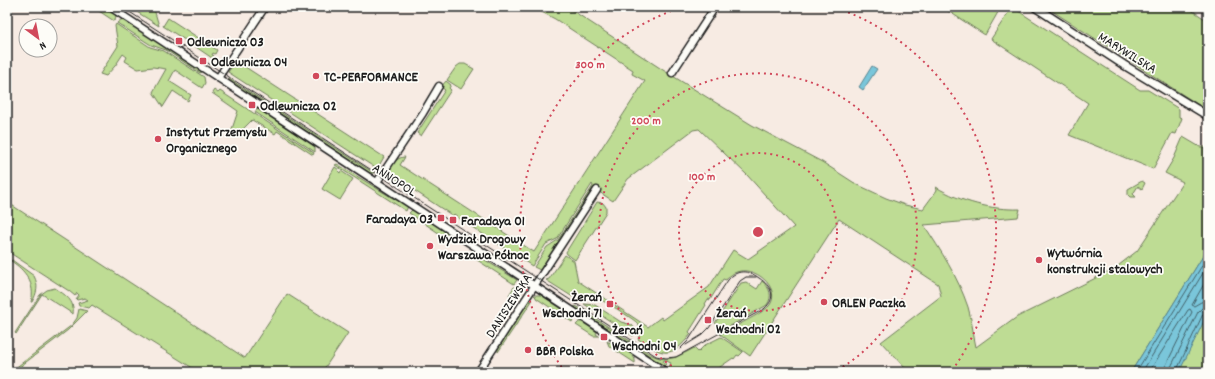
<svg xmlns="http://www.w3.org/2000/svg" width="1215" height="379" viewBox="0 0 1215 379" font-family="Dekko,sans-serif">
<rect width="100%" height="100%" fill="#f7ebe3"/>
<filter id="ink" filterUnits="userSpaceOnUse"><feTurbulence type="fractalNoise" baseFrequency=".025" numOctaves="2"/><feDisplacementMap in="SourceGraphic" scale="8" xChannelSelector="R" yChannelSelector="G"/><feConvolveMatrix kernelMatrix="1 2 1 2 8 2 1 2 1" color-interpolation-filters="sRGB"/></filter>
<g filter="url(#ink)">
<g fill="#bedc94" stroke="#6d7c58">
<path d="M93,7h12l10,7 1,3 -2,4z"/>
<path d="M129,7h23l2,2 5,17z"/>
<path d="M532,7h35l96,63 89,55 70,37 34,22 30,14 19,7 18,4 14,-19 -1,-3c25,15 55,23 84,22l-2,8 -94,8c17,26 34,52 44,82 4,13 5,27 8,40l41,-30 97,-48 23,-18 46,-69 -18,-9 9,-15 9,-21 17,10h8v101l-77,124h-214l-12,-4 -24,-26 60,-46 -3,-12 -99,-65 -89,137 -30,-22c11,-6 42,-20 49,-28 16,-19 -24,-51 -43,-26l-3,-1 -13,21 -2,-1 -3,5 1,1 -17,27 2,2c-20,26 -29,21 -53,5 2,-5 3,-10 0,-15 -2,-4 -38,-26 -44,-27 -6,-2 -13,0 -18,2l-30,-19 3,-1 16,-24 9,6 4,20 70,46 13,-10 2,3 46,-33 24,-37 15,9 46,-32 -47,-52 -48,-46 -6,1 -65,49 -15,22 -20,-13 -53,82 -6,-3 13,-20 11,-7 35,-54 -1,-2 -35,55 -11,5 -14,22 -74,-48v-1l-4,-3 -1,2 -64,-42 -1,-2c4,-7 8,-15 17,-15l-5,8 134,87 111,-171 -13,-7 1,-4 -78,-51z"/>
<path d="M942,7h59l-16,28z"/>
<path d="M1012,7l128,83h8l31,19v8l3,1 -6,16 -4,-1 -19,36 -84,-34 19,-32 -97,-64z"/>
<path d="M1046,7h141l21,14v87l-3,1z"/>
<path d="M168,18l49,32 -2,4 -2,-1 -1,2 2,1 -2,2 -22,-15 1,-1 -5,-3 -1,1 -22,-14z"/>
<path d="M122,19l2,1 79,51 -3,2 -34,-23 -15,-5 -34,-22z"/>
<path d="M116,24l34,23 14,4 40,26 1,6 -3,5 -27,-18 -6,11 22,14 -3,6 -15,-10 -10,16 -10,-15 13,-23 -13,-2 -15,2 -13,-8 2,-4 -4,-3 -8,12 -9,10 -6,-2 18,-28 -3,-20z"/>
<path d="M236,61l148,96 -7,12 -149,-97z"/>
<path d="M460,64h5l9,5 -13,20 -14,-9 9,-13z"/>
<path d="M228,78l146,95h-5l-138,-91z"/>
<path d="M446,81l5,4 -2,3 2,2 -30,46 -4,-3 28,-43 -4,-3z"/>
<path d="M214,90l4,3 2,-2 94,62 -1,2 -36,-24 -2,3 -23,-14 -15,15 -6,-3 7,-21 -26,-18z"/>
<path d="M258,108l57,39v5l-60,-40z"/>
<path d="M337,164l54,33 17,9 -2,5 -71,-46z"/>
<path d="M335,167l4,3 -1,1 2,2 1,-2 12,8 -13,21 -18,-11z"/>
<path d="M1142,181l3,2 -3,6 -4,-3 -5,8 3,3h-6l-2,-2v-6z"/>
<path d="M7,202l238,156 42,-64 61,39 -26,39h-123l-107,-67 -3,3 -10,-2 -1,-3 10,-3 -3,-2 -8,2 -1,-1 3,-4 -2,-2 -2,3 -6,-5 -62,-40z"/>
<path d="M597,202l6,1 3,4v5l-31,48 -8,-6 -1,-2z"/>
<path d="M413,209l33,21 1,5 -1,3 -37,-25z"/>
<path d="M472,253l4,3 1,-1 40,25 -3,4 -43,-28z"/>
<path d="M12,260l22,16c5,10 3,17 -2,26h-1c5,-18 -6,-32 -20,-41z"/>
<path d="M762,281c8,7 11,15 5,24l-49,28 4,-6 -7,-4 26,-40 5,-1 11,7z"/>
<path d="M514,287l6,3 1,4 -14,20 9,-14 -7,-5z"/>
<path d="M55,288c10,7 20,12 18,26l-31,-20 -26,40 -1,-1 25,-38 7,-5z"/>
<path d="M534,295h7l30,20 2,3 -1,4 -36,-24v-1z"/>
<path d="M529,299l3,2 -34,51v-5z"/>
<path d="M584,304l11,1 26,17 11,3c3,3 3,8 1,11z"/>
<path d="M576,306l54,35 -2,1 -54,-35z"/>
<path d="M79,309l8,2 -19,19 -55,42h-3l62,-47 5,-7z"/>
<path d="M1208,312v56l-3,4h-26l18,-39 -1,-1z"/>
<path d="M579,322h3l15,10 -1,2 3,2h-6l-17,-11z"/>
<path d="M721,337l22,15 -4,4 -2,-1 -3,4 -1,-1 -13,9v2l3,2v1h-46l-4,-3 -2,2 -3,-3 3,-5 -7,-3 -1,2 3,2 -2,2 -30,-21 1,-1c26,18 31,20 59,4l4,4 7,-7z"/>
<path d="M607,341l3,2 1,-2c7,5 26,12 24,22l-26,-17z"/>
</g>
<g fill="#7ac6da" stroke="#54828e">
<path d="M872,66l5,3 -14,21 -4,-3z"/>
<path d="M1208,248v65l-28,57 -1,2h-48z"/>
</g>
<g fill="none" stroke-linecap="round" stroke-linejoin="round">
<g stroke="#426068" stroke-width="1">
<path d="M1208,277l-16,28 2,1 7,-4 7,-1"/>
<path d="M1136,372l72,-116"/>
<path d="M1142,372l66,-107"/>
<path d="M1149,372l39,-62 2,-1 2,3 -26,53 -2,7"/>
<path d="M1170,372l1,-5 27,-55 4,-4 6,-1"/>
<path d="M1176,372l27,-58 5,-2"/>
</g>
<g stroke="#1c1c1c" stroke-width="9">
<g id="minor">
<path d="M110,7l556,365"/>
<path d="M672,73l43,-66"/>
<path d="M218,78l47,-71"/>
<path d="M377,182l46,-69 16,-27"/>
<path d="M478,372l119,-182"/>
</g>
</g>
<g stroke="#1c1c1c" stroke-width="10">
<path id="major" d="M1035,7l89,58 84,51"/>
</g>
<use href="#minor" stroke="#fdfcf7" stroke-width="6"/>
<use href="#major" stroke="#fdfcf7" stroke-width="7"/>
<g stroke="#1c1c1c" stroke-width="1">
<path d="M122,7l534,349 10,2 10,-1 88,-48c14,-12 7,-23 -5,-31 -11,-8 -22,-9 -31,2l-40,61 -8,8"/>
<path d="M686,345l16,-10 7,-7 31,-47 6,-4h10"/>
</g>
</g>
</g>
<g fill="none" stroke="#d1495b" stroke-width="2" stroke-dasharray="2 4">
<circle cx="758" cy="232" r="79"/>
<path d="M682 372A159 159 0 1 1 834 372"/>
<path d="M565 372A238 238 0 0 1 679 8M837 8A238 238 0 0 1 951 372"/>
</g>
<g fill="#d1495b" stroke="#fdfcf7" stroke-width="1.5">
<rect x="175" y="37" width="8" height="8" rx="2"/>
<rect x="199" y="57" width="8" height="8" rx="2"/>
<circle cx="316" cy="76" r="4"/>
<rect x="248" y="101" width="8" height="8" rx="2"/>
<circle cx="158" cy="139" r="4"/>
<rect x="437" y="214" width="8" height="8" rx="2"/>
<rect x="449" y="216" width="8" height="8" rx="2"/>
<circle cx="430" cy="246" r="4"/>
<circle cx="1039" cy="260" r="4"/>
<circle cx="824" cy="302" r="4"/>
<rect x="606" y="300" width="8" height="8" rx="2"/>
<rect x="704" y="316" width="8" height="8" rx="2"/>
<rect x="600" y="333" width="8" height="8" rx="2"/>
<circle cx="528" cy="350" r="4"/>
</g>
<g text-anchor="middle" stroke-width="3.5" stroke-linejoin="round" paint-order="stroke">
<g font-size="14" font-weight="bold" fill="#1c1c1c" stroke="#fdfcf7" text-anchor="start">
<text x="187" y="46">Odlewnicza 03</text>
<text x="211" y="66">Odlewnicza 04</text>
<text x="324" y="81">TC-PERFORMANCE</text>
<text x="260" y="110">Odlewnicza 02</text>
<text x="166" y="136">Instytut Przemysłu<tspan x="166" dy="16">Organicznego</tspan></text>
<text x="433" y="223" text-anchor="end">Faradaya 03</text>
<text x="461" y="225">Faradaya 01</text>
<text x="438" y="243">Wydział Drogowy<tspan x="438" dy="16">Warszawa Północ</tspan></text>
<text x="1047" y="257">Wytwórnia<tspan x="1047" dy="16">konstrukcji stalowych</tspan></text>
<text x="602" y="301" text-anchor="end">Żerań<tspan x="602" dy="16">Wschodni 71</tspan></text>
<text x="832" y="307">ORLEN Paczka</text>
<text x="716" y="317">Żerań<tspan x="716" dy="16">Wschodni 02</tspan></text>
<text x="612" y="334">Żerań<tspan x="612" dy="16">Wschodni 04</tspan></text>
<text x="536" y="355">BBR Polska</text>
</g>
<g font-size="14" fill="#1c1c1c" stroke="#fdfcf7">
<text transform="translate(1128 52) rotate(32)" y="5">MARYWILSKA</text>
<text transform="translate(395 179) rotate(33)" y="5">ANNOPOL</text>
<text transform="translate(508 305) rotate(-57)" y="5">DANISZEWSKA</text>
</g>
</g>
<circle cx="758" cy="232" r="6" fill="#d1495b" stroke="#fdfcf7" stroke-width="2"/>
<g font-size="12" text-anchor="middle" font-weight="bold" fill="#d1495b" stroke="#fdfcf7" stroke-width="3.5" stroke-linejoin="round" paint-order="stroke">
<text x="590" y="68">300 m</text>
<text x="646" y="124">200 m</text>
<text x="702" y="180">100 m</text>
</g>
<rect width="1215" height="379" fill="none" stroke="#fdfcf7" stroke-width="24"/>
<rect x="12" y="12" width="1191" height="355" fill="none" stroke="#1c1c1c" stroke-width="1.5" filter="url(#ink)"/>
<g transform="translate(38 38) rotate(148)"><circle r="19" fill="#fdfcf7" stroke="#a3a29f"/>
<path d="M0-3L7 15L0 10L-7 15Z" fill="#d1495b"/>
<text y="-6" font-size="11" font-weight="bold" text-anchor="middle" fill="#1c1c1c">N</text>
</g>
</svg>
